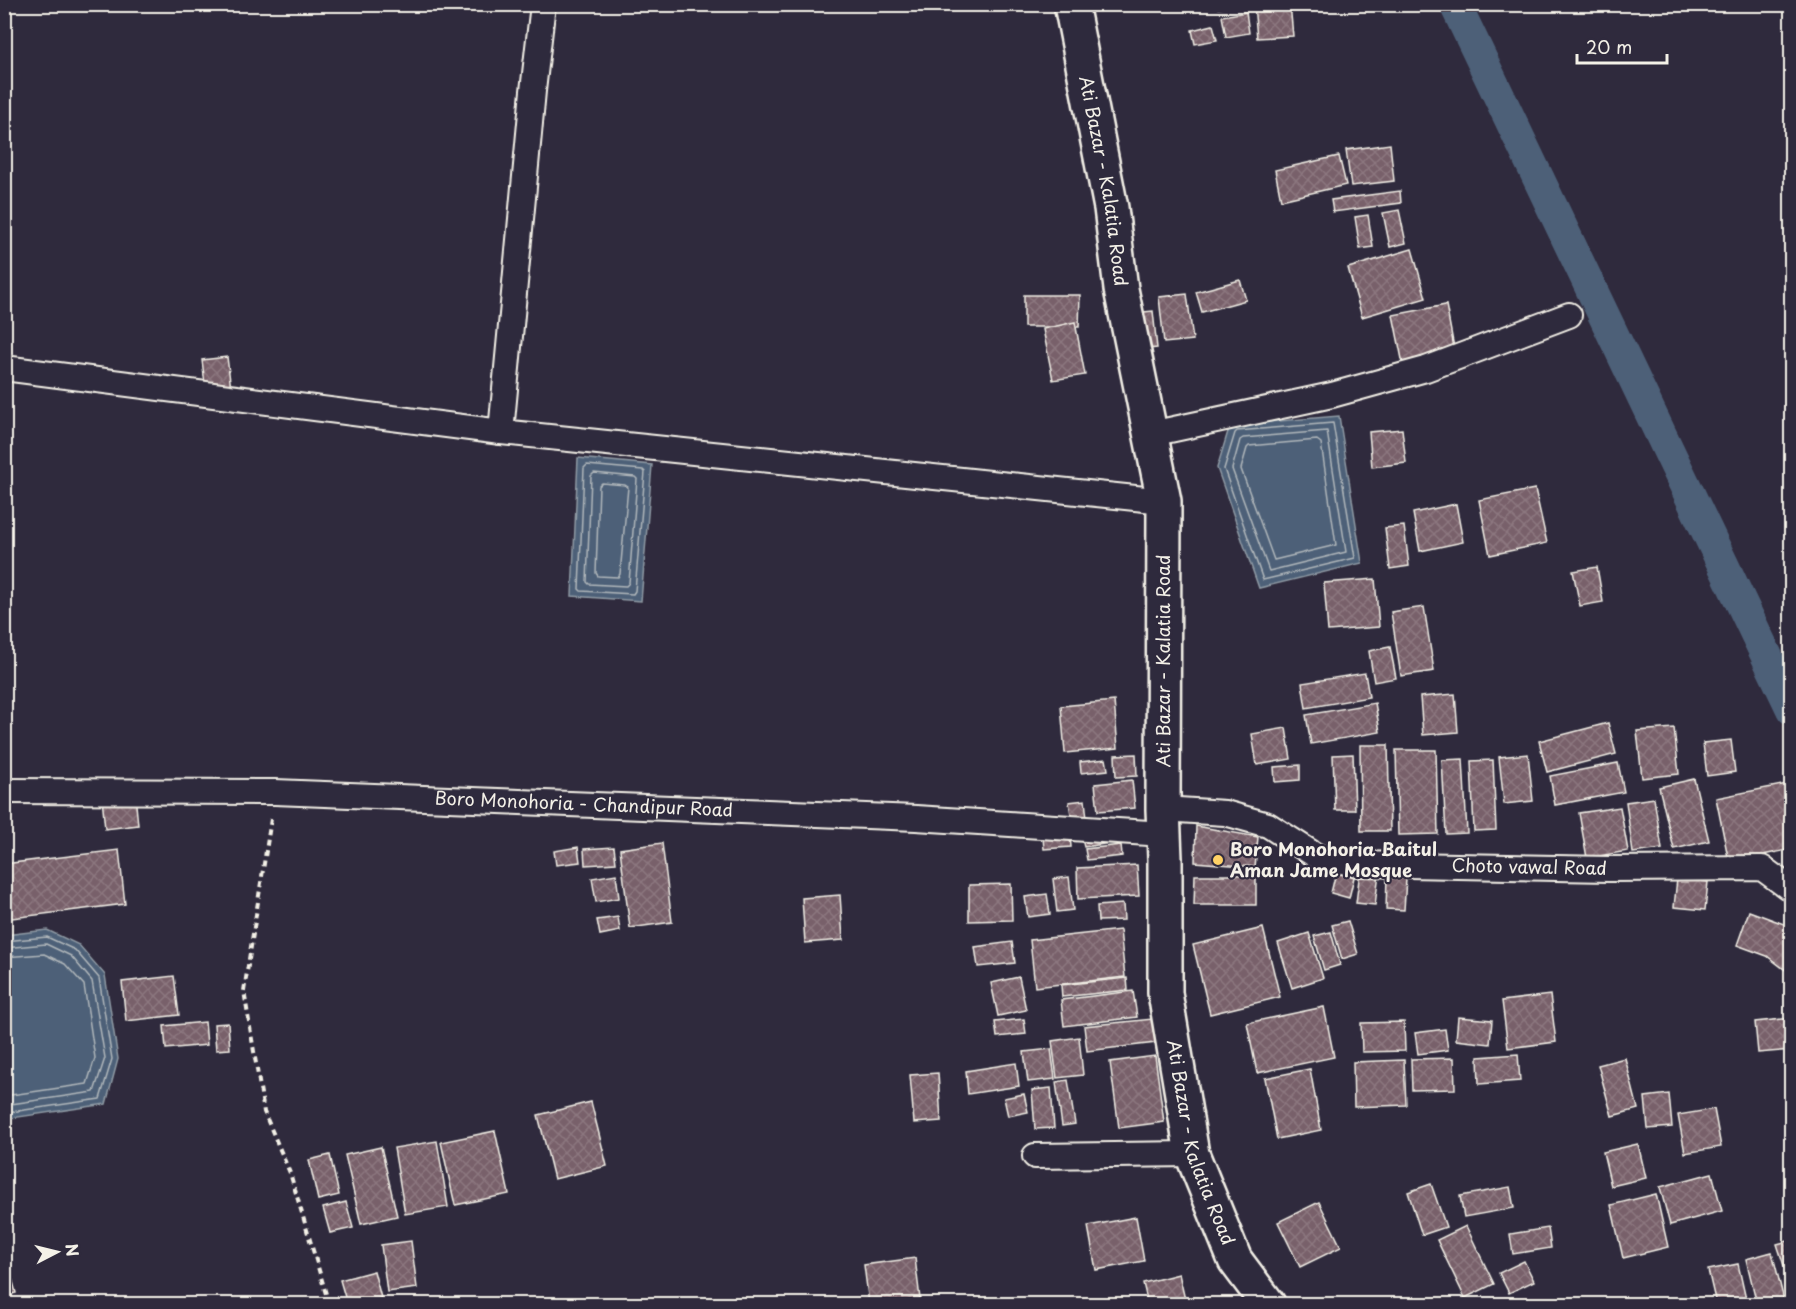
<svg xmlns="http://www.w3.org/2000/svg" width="1796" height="1309" viewBox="0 0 1796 1309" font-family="'Playpen Sans',sans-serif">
<defs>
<pattern id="building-cross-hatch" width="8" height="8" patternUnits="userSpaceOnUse" patternTransform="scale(1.5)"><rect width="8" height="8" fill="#78606a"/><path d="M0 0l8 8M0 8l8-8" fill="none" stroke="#8c777f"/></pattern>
</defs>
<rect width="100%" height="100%" fill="#2f2a3d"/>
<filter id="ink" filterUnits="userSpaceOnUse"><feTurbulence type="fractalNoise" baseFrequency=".0167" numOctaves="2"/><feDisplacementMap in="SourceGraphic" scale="12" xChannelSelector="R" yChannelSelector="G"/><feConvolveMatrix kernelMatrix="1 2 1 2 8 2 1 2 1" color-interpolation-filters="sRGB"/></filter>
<g filter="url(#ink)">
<g fill="#4d6178" stroke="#909ba5" stroke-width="1.5">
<path d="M1339,416l23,147 -103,25 -42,-120 13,-43z"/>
<path d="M578,458l74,7 -11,136 -69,-5z"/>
<path d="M47,930l32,15 26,30 13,84 -12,45 -101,15v-184z"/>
</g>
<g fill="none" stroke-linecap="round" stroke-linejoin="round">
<g stroke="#b1b7bb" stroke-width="1.5">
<path d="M1333,423l22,135 -92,22 -39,-111 11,-36 2,-2z"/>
<path d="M1327,431l19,121 -77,19 -37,-102 8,-29 3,-2z"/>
<path d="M1317,440l4,3 15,102 -62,15 -33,-91 6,-21 2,-2z"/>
<path d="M587,465l56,5 2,2 -10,119 -2,3 -52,-3 -2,-2 5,-121z"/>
<path d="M594,473l41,4 2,2 -8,104 -3,3 -37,-2 -2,-2 4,-106z"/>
<path d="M602,483l23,2 3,2 -8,87 -2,3 -20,-1 -2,-3 3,-87z"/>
<path d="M4,941l43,-4 28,13 24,28 13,81 -12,40 -96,14"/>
<path d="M4,948l42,-4 25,12 21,25 13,77 -11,34 -90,13"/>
<path d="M4,957l40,-3 21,10 19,21 11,73 -8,26 -83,12"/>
</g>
<path stroke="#4d6178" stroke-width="32" d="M1455,4l337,705"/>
</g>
<g fill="url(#building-cross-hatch)" stroke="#f4f1e8" stroke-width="1.5">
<path d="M1217,4h26v1l-25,3z"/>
<path d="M1290,4l3,32 -36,2 -3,-33z"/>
<path d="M1246,12l3,21 -23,4 -4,-21z"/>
<path d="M1213,25l4,15 -22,4 -3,-14z"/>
<path d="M1390,144l4,37 -43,5 -5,-36z"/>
<path d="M1339,156l7,29 -65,15 -6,-30z"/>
<path d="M1400,191l1,12 -68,9 -2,-12z"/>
<path d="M1399,210l7,33 -16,4 -7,-34z"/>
<path d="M1368,215l5,32 -13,2 -5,-32z"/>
<path d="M1412,249l14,49 -64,19 -14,-49z"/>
<path d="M1240,280l6,20 -44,12 -6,-20z"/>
<path d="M1187,294l6,46 -29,3 -5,-46z"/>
<path d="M1024,295h56l-1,32h-55z"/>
<path d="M1446,305l9,48 -52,11 -10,-49z"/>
<path d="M1153,311l4,37 -19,2 -4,-37z"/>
<path d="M1075,322l10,53 -32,5 -10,-51z"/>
<path d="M227,357l4,32 -25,3 -4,-32z"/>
<path d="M1402,429l4,34 -34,4 -3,-35z"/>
<path d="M1535,489l12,54 -57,12 -11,-55z"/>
<path d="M1456,504l7,38 -43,9 -7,-38z"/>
<path d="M1404,526l5,40 -19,3 -5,-41z"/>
<path d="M1597,567l6,35 -23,4 -7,-35z"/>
<path d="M1375,579l4,48 -51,4 -4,-48z"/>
<path d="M1424,607l10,64 -33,5 -10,-64z"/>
<path d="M1390,647l6,31 -22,4 -5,-31z"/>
<path d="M1365,673l4,24 -63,11 -4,-25z"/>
<path d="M1455,694l3,38 -35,3 -3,-38z"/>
<path d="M1114,701l4,47 -53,5 -4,-47z"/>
<path d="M1375,703l5,29 -69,12 -5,-29z"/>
<path d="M1608,723l8,31 -69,18 -8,-31z"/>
<path d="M1286,728l5,31 -34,6 -5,-31z"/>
<path d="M1674,728l5,46 -37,4 -5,-47z"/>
<path d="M1731,740l4,32 -28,4 -4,-33z"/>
<path d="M1360,745h28l2,86h-29z"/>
<path d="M1396,750h40l2,84 -40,1z"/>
<path d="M1136,754l1,22 -21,1 -1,-22z"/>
<path d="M1353,754l2,56h-20l-2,-55z"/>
<path d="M1528,754l5,47 -29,3 -5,-47z"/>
<path d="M1106,759l2,11 -27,3 -1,-11z"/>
<path d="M1463,759l4,74 -21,1 -4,-74z"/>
<path d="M1493,760l3,70 -22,1 -3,-70z"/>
<path d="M1618,763l6,29 -69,13 -5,-29z"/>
<path d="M1300,765v15l-25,2 -1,-15z"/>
<path d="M1694,779l15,62 -35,8 -15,-62z"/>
<path d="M1132,780l3,28 -37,3 -3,-27z"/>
<path d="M1792,783v66l-63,13 -13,-64z"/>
<path d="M135,795l3,30 -33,4 -3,-31z"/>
<path d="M1654,798l8,51 -29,4 -7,-51z"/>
<path d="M1085,800l2,19 -15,2 -3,-19z"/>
<path d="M1620,807l8,44 -41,7 -8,-45z"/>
<path d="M1196,826l62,11 -3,30 -60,-5z"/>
<path d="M1070,835l1,12 -27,2 -1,-12z"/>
<path d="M1082,839l42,2 -40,6z"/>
<path d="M662,843l10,79 -42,6 -10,-79z"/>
<path d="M1121,845l1,11 -35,4 -2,-11z"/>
<path d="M578,847l2,15 -24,3 -2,-14z"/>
<path d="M614,847l2,16 -31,2 -1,-16z"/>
<path d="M119,850l6,54 -121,15v-55z"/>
<path d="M1137,865l2,31 -61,3 -1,-31z"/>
<path d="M1337,868l18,5 -6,25 -18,-5z"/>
<path d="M1360,871l19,2 -4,32 -19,-2z"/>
<path d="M616,874l3,24 -23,4 -4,-24z"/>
<path d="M1195,875h61v30h-62z"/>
<path d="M1069,877l4,33 -16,2 -4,-33z"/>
<path d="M1387,877l19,1 -2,32 -18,-1z"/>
<path d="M1677,879l31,3 -3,28 -31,-3z"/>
<path d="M1011,884l1,36 -43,1v-36z"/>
<path d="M1047,894l3,20 -22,3 -3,-20z"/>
<path d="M840,895l3,45 -38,3 -3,-45z"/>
<path d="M1123,904l1,16 -26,1 -1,-15z"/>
<path d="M1749,911l43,16v48l-25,-19 -30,-11z"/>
<path d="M618,917l2,14 -20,4 -3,-15z"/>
<path d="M1348,921l10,33 -16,5 -10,-34z"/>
<path d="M1263,928l17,69 -70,17 -17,-69z"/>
<path d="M1120,930l5,47 -90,10 -5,-47z"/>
<path d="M1331,932l9,33 -16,5 -10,-34z"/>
<path d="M1309,933l14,45 -31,10 -14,-45z"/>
<path d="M1012,942l3,21 -37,4 -3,-20z"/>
<path d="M174,976l5,39 -53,6 -4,-39z"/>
<path d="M1019,977l7,33 -28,6 -7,-33z"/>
<path d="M1127,978l1,12 -66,7 -1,-12z"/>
<path d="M1133,991l4,26 -73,9 -3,-26z"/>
<path d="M1550,995l6,47 -48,6 -6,-47z"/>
<path d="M1324,1007l10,50 -77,16 -10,-50z"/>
<path d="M1458,1017l34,3 -2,24 -34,-4z"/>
<path d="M1792,1018v32l-34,3 -3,-31z"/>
<path d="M1024,1019l2,15 -29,3 -2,-15z"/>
<path d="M1153,1019l3,24 -69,8 -3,-25z"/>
<path d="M205,1022l2,23 -41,4 -2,-23z"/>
<path d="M1404,1022l1,29 -43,1 -1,-29z"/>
<path d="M228,1023l2,26 -14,1 -2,-26z"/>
<path d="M1445,1029l3,21 -30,4 -3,-21z"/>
<path d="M1079,1037l4,38 -26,3 -5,-37z"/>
<path d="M1051,1049l4,30 -27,3 -4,-30z"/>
<path d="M1518,1054l2,27 -41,3 -1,-27z"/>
<path d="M1155,1056l9,66 -45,6 -9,-66z"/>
<path d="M1454,1058l1,31 -43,1 -1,-31z"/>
<path d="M1625,1058l13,51 -26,7 -14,-51z"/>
<path d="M1404,1060l2,45 -52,2 -1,-45z"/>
<path d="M1016,1063l3,23 -51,8 -2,-23z"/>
<path d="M1310,1069l11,61 -44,9 -12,-61z"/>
<path d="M938,1073l3,48 -27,2 -4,-48z"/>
<path d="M1068,1080l7,44 -13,2 -6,-44z"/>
<path d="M1051,1088l3,40 -19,1 -3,-39z"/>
<path d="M1024,1094l4,18 -20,4 -4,-18z"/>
<path d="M1669,1094l3,33 -24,2 -3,-32z"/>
<path d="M591,1102l16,64 -53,13 -16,-64z"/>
<path d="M1714,1109l7,38 -36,6 -7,-38z"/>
<path d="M495,1131l14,63 -54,11 -14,-63z"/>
<path d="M437,1141l11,66 -43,7 -11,-66z"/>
<path d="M1638,1144l8,34 -35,8 -8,-34z"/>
<path d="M381,1147l16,69 -36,8 -16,-69z"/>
<path d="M330,1155l9,40 -21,5 -9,-40z"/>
<path d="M1712,1173l10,38 -52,14 -10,-38z"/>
<path d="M1431,1184l15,43 -24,8 -14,-43z"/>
<path d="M1510,1187l4,21 -50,9 -4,-21z"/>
<path d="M1656,1194l12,53 -45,11 -12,-53z"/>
<path d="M346,1202l7,26 -23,5 -7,-25z"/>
<path d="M1319,1202l22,45 -41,20 -22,-45z"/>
<path d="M1136,1217l8,44 -48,9 -8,-44z"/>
<path d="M1466,1226l28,58 -29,14 -28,-58z"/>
<path d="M1548,1228l3,20 -38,6 -3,-20z"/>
<path d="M1792,1240v36l-4,2 -11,-34z"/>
<path d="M411,1241l6,47 -30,4 -6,-47z"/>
<path d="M1772,1252l13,52h-28l-11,-45z"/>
<path d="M4,1256h2l10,37 -12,3z"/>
<path d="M915,1258l5,41 -51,5 -5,-39z"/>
<path d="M1524,1261l10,20 -25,12 -10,-20z"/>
<path d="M1738,1264l9,40h-31l-8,-34z"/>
<path d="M374,1271l7,27 -22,6h-12l-7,-24z"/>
<path d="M1179,1274l7,30h-38l-5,-21z"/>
</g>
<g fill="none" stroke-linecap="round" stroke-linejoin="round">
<g stroke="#f4f1e8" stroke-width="28">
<g id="minor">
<path d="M4,368l497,64 663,69"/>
<path d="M501,432l32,-341 10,-87"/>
<path d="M1151,434l181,-39 94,-26 143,-54"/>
<path id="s1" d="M4,791l271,1 641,26 248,16"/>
<path id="s2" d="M1163,809l62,4 43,12 50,32 40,7 251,5 153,-1 30,22"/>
<path d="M1035,1156l157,-2"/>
</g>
</g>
<g stroke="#f4f1e8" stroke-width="38">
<g id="secondary">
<path id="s3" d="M1071,4l40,204 10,81 43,212 -1,308 2,50v134l27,161 43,106 33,44"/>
</g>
</g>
<path stroke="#f4f1e8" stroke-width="4" stroke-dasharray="6 4.5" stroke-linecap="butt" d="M271,819l-27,172 20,121 26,61 39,131"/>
<use href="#minor" stroke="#2f2a3d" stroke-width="24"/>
<use href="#secondary" stroke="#2f2a3d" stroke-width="33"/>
</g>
</g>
<circle fill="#ffd166" stroke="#2f2a3d" stroke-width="2" cx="1218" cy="860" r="6"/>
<g text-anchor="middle" stroke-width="4.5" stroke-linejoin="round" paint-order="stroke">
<g font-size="18" fill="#f4f1e8" stroke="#2f2a3d">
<text dy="6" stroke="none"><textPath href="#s3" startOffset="180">Ati Bazar - Kalatia Road</textPath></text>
<text transform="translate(1164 661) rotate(-90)" y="6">Ati Bazar - Kalatia Road</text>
<text dy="6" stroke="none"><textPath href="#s1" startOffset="580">Boro Monohoria - Chandipur Road</textPath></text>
<text dy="6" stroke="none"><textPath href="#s2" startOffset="378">Choto vawal Road</textPath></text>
<text dy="6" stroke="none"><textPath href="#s3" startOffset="1152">Ati Bazar - Kalatia Road</textPath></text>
</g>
<g font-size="18" font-weight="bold" fill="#f4f1e8" stroke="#2f2a3d" text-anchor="start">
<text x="1230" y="856">Boro Monohoria Baitul<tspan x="1230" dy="21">Aman Jame Mosque</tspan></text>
</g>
</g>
<rect width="1796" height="1309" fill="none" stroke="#2f2a3d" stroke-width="24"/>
<rect x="12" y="12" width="1772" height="1285" fill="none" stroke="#f4f1e8" stroke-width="2" filter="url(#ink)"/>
<g transform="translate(57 1252) rotate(83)" stroke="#2f2a3d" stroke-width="4.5" paint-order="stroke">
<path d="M0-4.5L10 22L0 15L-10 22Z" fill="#f4f1e8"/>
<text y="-9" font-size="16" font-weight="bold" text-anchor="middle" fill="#f4f1e8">N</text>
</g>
<path d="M1577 54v9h90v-9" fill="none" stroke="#f4f1e8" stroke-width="3"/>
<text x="1586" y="54" font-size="18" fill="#f4f1e8" stroke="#2f2a3d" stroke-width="4.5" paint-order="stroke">20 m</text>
</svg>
